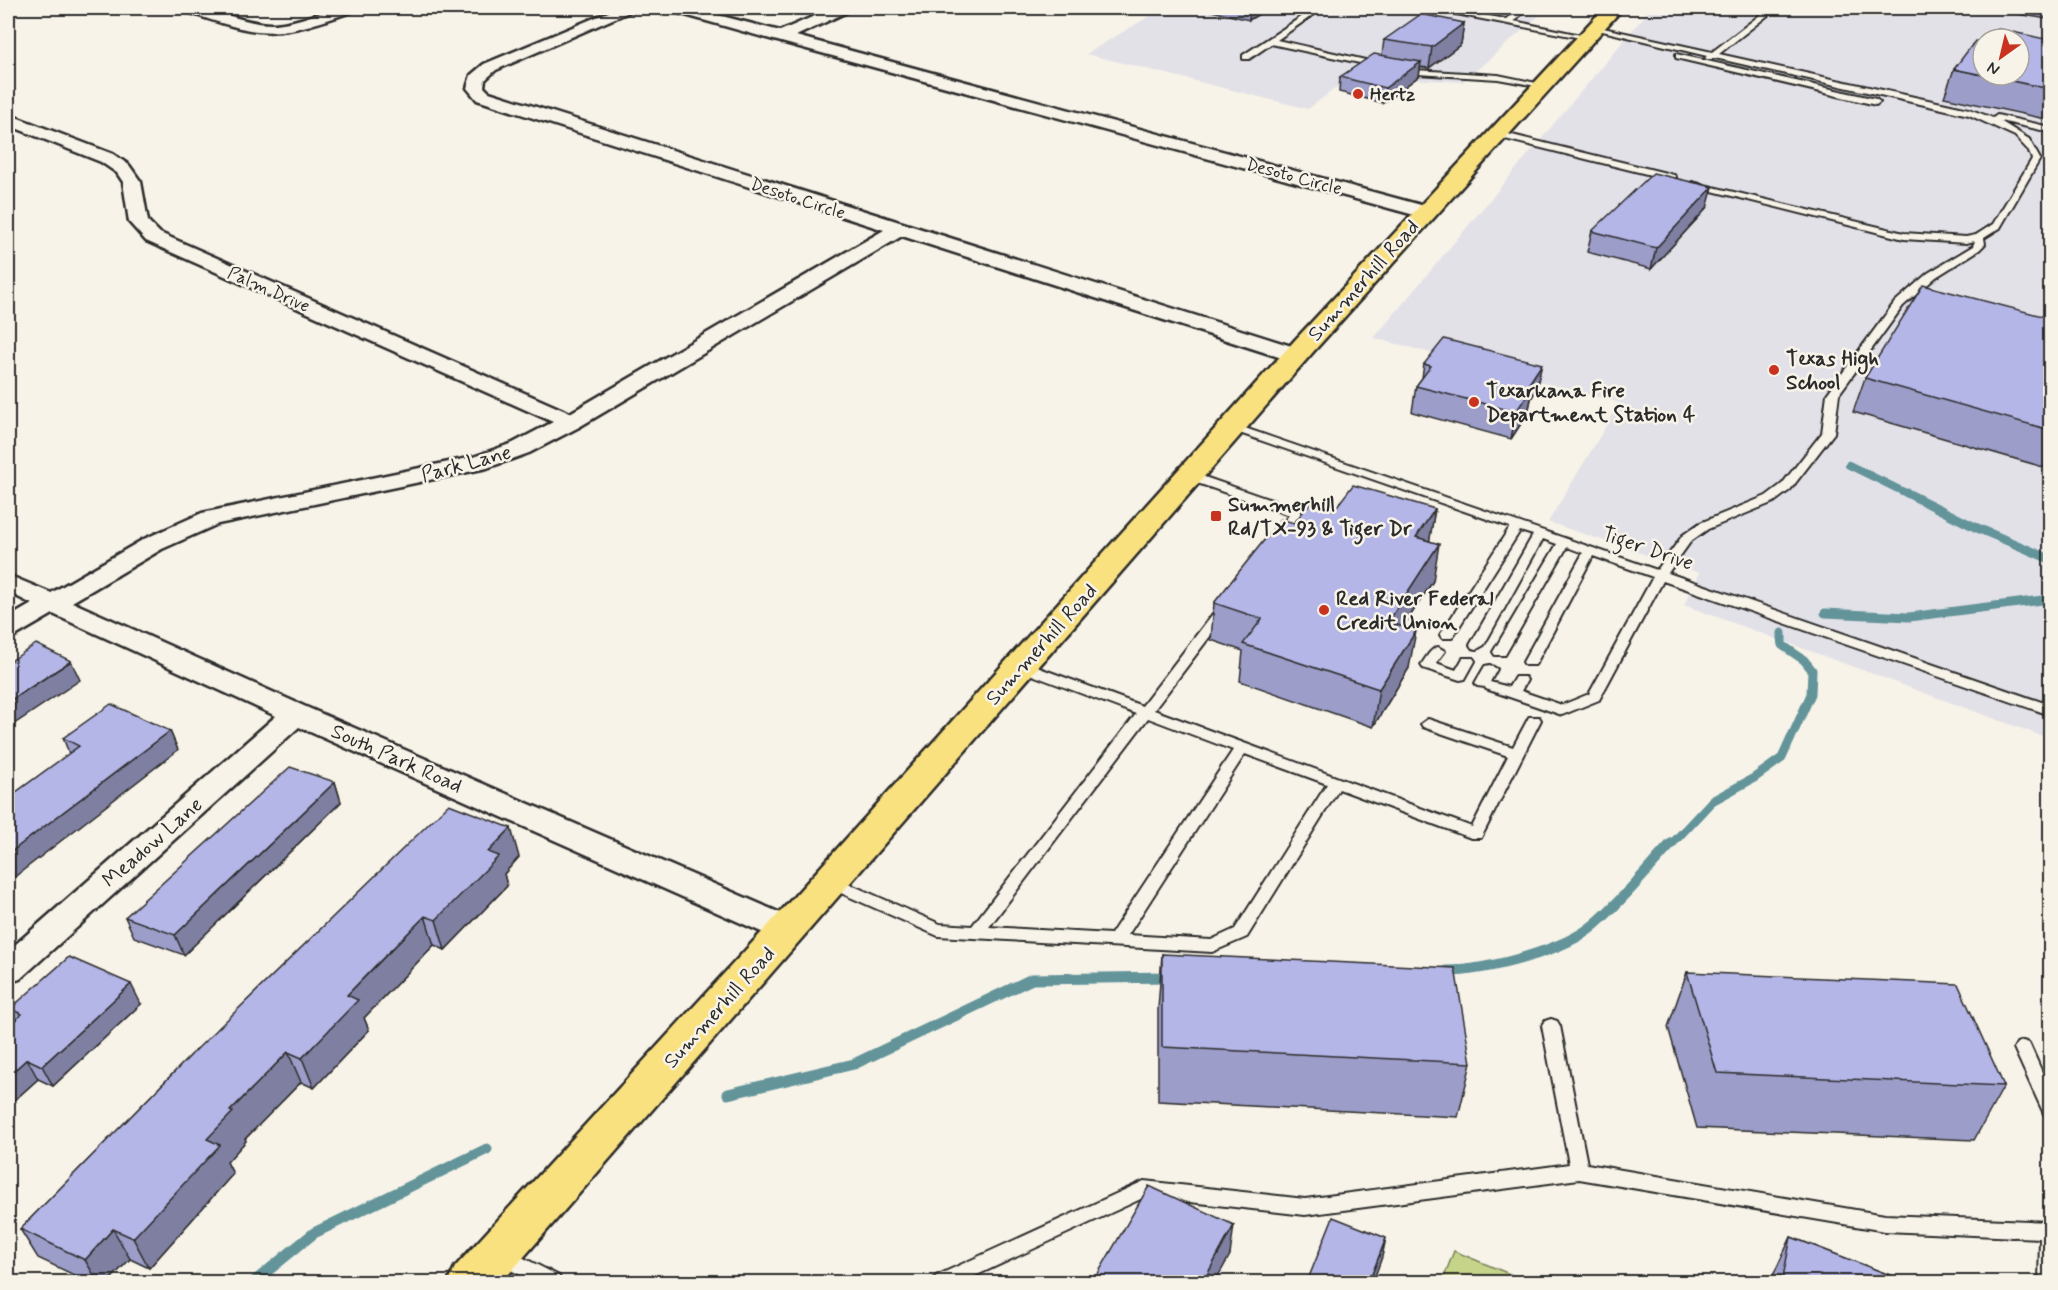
<svg xmlns="http://www.w3.org/2000/svg" width="2058" height="1290" viewBox="0 0 2058 1290" font-family="Mynerve,sans-serif">
<rect width="100%" height="100%" fill="#f7f3e8"/>
<filter id="ink" filterUnits="userSpaceOnUse"><feTurbulence type="fractalNoise" baseFrequency=".0167" numOctaves="2"/><feDisplacementMap in="SourceGraphic" scale="12" xChannelSelector="R" yChannelSelector="G"/><feConvolveMatrix kernelMatrix="1 2 1 2 8 2 1 2 1" color-interpolation-filters="sRGB"/></filter>
<g filter="url(#ink)">
<g fill="#e3e1e8" fill-rule="evenodd">
<path d="M1163,8h385l-85,74 -111,-6 -44,33 -222,-55z"/>
<path d="M1651,8h399v731l-366,-134 16,-32 -152,-51 72,-119 -246,-65zM1983,39h36v36h-36z"/>
</g>
<path fill="#c5d489" stroke="#78805a" stroke-width="1.5" d="M1454,1251l75,31h-87z"/>
<g fill="none" stroke-linecap="round" stroke-linejoin="round">
<path stroke="#63949a" stroke-width="8" d="M1849,465l61,30"/>
<g stroke="#63949a" stroke-width="9">
<path d="M1907,493l68,34 75,32"/>
<path d="M1825,613l84,4 141,-18"/>
<path d="M1670,846l42,-45 42,-23 28,-20 29,-64 1,-24 -8,-10 -22,-15v-12"/>
</g>
<g stroke="#63949a" stroke-width="11">
<path d="M1446,971c39,0 118,-20 148,-46 28,-24 52,-54 77,-81"/>
<path d="M728,1094l126,-30 178,-85 139,-2"/>
<path d="M254,1282l60,-49 173,-84"/>
</g>
<g stroke="#2b2b2b" stroke-width="4">
<g id="lane">
<path d="M1315,8h8l-46,32 106,24v4l-112,-24 -22,15h-6v-4z"/>
<path d="M1432,8h12l62,11 15,-11h7l-14,13 76,16 -4,2 -151,-29z"/>
<path d="M1769,8h8l-58,46 250,55 24,9 4,-3 53,12v5l-50,-11 29,18 11,20 -40,69 -16,10 1,6 -6,6 -43,27 -33,29 -64,88 -5,39 -44,57 -16,12 -66,27 -17,12 -23,32 382,132v10l-387,-134 -64,119 -37,15 -76,-26 -1,-2 -8,-1 -2,-3 10,-17 5,-1 7,4 -7,13 19,5 6,-10h10l2,3 -6,11 41,14 27,-11 64,-117 -60,-21 -56,106 -2,3h-10l-2,-3 60,-109 -16,-6 -62,108h-10l-2,-3 64,-108 -14,-5 -59,106 -7,4 -5,-1 -2,-3 63,-110 -13,-4 -68,107h-10l-2,-3 70,-108 -282,-98 -2,-2 2,-2h8l421,145 26,-35 17,-12 66,-27 16,-12 40,-51 5,-39 68,-92 33,-29 45,-27 2,-5 -9,2 -62,-4 -212,-53v-4l212,51 62,4 10,-2 17,-11 39,-65 -4,-9 -13,-14 -46,-21 -254,-57 -6,2 -4,-2 2,-2 -117,-28 4,-2 118,26z"/>
<path d="M1676,54l200,45 4,3 -4,3 -200,-47z"/>
<path d="M1398,69l100,6 48,10 -4,2 -44,-8 -97,-6 -4,-2z"/>
<path d="M1496,131l178,44 2,2 -5,3 -178,-44v-4z"/>
<path d="M1190,472l110,38 2,3 -18,25h-8l-2,-3 15,-20 -103,-36 -2,-3 2,-3z"/>
<path d="M1223,606l7,4 -76,100 318,117 36,-71 -85,-29 -2,-3 7,-5 85,28 16,-30h10l2,3 -60,118h-10l-132,-49 -92,148 -35,15 -274,-16 -113,-50 -2,-4 2,-4 6,-2 109,48 32,2 164,-212 -120,-45 -2,-3 2,-3h10l116,43 76,-99zM1148,718l85,32 -122,184 -122,-7zM1245,754l82,30 -92,145 -24,11 -83,-5z"/>
<path d="M1438,647l7,4 -9,12 20,7 7,-12h10l2,3 -10,18 -5,1 -37,-12 -2,-3c5,-7 9,-16 17,-18z"/>
<path d="M1551,1019l6,2 3,5 27,138 298,51 165,7v60h-11l1,-44 -155,-7 -306,-52 -274,36 -160,-18 -183,85h-29l3,-6 208,-95 161,18 264,-35 -27,-138 3,-5z"/>
<path d="M2023,1041l6,2 21,47v26l-6,-2 -30,-66 3,-5z"/>
<path d="M502,1247l57,29 2,6h-27l-39,-20 -3,-6 3,-6z"/>
</g>
</g>
<g stroke="#2b2b2b" stroke-width="5">
<g id="street">
<path d="M181,8c31,-4 59,16 90,16 30,0 56,-19 86,-16l-3,3c-80,28 -90,27 -170,0z"/>
<path d="M618,8h20l-142,62 -11,10 -1,7 5,5 815,258 3,5 -3,5h-16l-386,-124 -323,191 -50,26 -42,15 -269,56 -56,25 -90,53 234,105 493,214 5,9 -5,9 -11,3 -11,-3 -478,-212 -279,252 -12,4v-32l268,-235 -223,-102 -36,21 -9,2v-19l24,-14 -24,-12v-17l43,18 93,-54 58,-26 271,-56 40,-14 40,-21 -407,-181 -17,-19 -6,-40 -6,-9 -16,-11 -93,-37v-11l105,40 16,11 12,17 7,39 12,12 410,180 314,-183 -407,-130 -10,-12 4,-13 13,-11z"/>
<path d="M668,8h23l89,23 53,-23h18l-2,3 -53,25 636,172 2,4 -2,4h-14l-644,-176 -103,-29z"/>
</g>
</g>
<g stroke="#2b2b2b" stroke-width="5">
<path id="primary" d="M1604,8h19l-310,344 -811,930h-54l7,-15 319,-348 521,-579z"/>
</g>
<use href="#lane" fill="#f7f3e8" fill-rule="evenodd"/>
<use href="#street" fill="#f7f3e8" fill-rule="evenodd"/>
<use href="#primary" fill="#fae180" fill-rule="evenodd"/>
</g>
<g fill="#9c9dc8" stroke="#2b2b2b" stroke-width="1.5">
<path d="M1203,8h66l-20,12 -46,-11z"/>
<path d="M1983,8h67v6l-3,5z"/>
<path d="M1464,23l-3,21 -32,24 -9,-1 -1,9 -36,27 -44,-11 1,-15 42,-22 2,-15z"/>
<path d="M2050,40v80l-106,-23 10,-28 29,6z"/>
<path d="M1707,208l-56,61 -64,-17 5,-21z"/>
<path d="M2050,318v151l-197,-57 12,-34z"/>
<path d="M1424,364l112,26 -5,9 -3,14 -17,26 -99,-27 4,-26 6,-8z"/>
<path d="M1435,509l-6,32 4,40 -30,46 6,41 -36,59 -133,-46 3,-30 -32,-11 3,-37 80,-80 40,-13z"/>
<path d="M170,731l8,19 -109,3 -6,-15z"/>
<path d="M335,782l6,20 -157,153 -50,-18 -9,-20z"/>
<path d="M519,857l-15,17 3,12 -62,64 -11,-5 -50,52 -20,21 5,12 -55,58 -13,-6 -56,57 1,2 -19,21 6,12 -84,94 -19,-9 -22,23h-19l-51,-24 -18,-29 177,-180z"/>
<path d="M1162,954l309,109 -13,54 -300,-16v-92z"/>
<path d="M1687,972l317,114 -30,54 -277,-12 -29,-101z"/>
<path d="M141,1004l-88,82 -15,-7 -30,27 8,-87 -6,-10z"/>
<path d="M1791,1237l117,45h-138z"/>
</g>
<g fill="#7f7fa2" stroke="#2b2b2b" stroke-width="1.5">
<path d="M1250,8h19l-20,12z"/>
<path d="M1464,23l-3,21 -32,24 3,-21z"/>
<path d="M1421,62l-2,14 -36,27 2,-15z"/>
<path d="M1713,187l-6,21 -56,61 5,-21z"/>
<path d="M1542,364l-6,26 -5,9 -3,14 -17,26 5,-27 12,-27z"/>
<path d="M1435,509l-6,35 -13,-7z"/>
<path d="M1439,544l-6,37 -51,78 6,-37z"/>
<path d="M1416,631l-7,37 -36,59 6,-38z"/>
<path d="M71,661l9,19 -72,48v-26z"/>
<path d="M170,731l8,19 -170,132v-28z"/>
<path d="M335,782l6,20 -157,153 -9,-20z"/>
<path d="M511,828l8,29 -15,17 3,12 -62,64 -9,-30 52,-68z"/>
<path d="M425,916l9,29 -70,73 5,12 -55,58 -12,-30 45,-63z"/>
<path d="M131,984l10,20 -88,82 -11,-20z"/>
<path d="M288,1052l13,30 -56,57 1,2 -19,21 6,12 -84,94 -16,-30 74,-99 23,-28z"/>
<path d="M27,1059l11,20 -30,27v-30z"/>
<path d="M1234,1225l-4,30 -15,27h-12z"/>
<path d="M113,1229l17,30 -22,23h-10l-13,-22z"/>
<path d="M1386,1238l-4,19 -9,25h-4z"/>
</g>
<g fill="#b5b6e8" stroke="#2b2b2b" stroke-width="1.5">
<path d="M1421,14l43,9 -32,24 -48,-7z"/>
<path d="M1998,29l52,11v49l-96,-20 21,-28 8,1v33h36v-36h-29z"/>
<path d="M1374,54l47,8 -36,26 -45,-11z"/>
<path d="M1653,173l60,14 -57,61 -64,-17z"/>
<path d="M1923,285l127,33v112l-185,-52z"/>
<path d="M1444,339l98,25 -14,21 5,1 -17,26 -100,-26 15,-20 -7,-2z"/>
<path d="M1353,485l82,24 -19,28 23,7 -51,78 28,9 -37,58 -136,-45 19,-25 -48,-16 67,-84 13,4 16,-20 24,7z"/>
<path d="M36,644l35,17 -63,41v-39z"/>
<path d="M111,704l59,27 -162,123v-56l71,-52 -16,-8z"/>
<path d="M290,767l45,15 -160,153 -50,-18z"/>
<path d="M449,804l62,24 -23,24 11,4 -63,64 -11,-4 -52,52 -26,27 11,5 -56,58 -14,-6 -58,59 3,1 -26,27 13,6 -87,93 -20,-9 -28,31 -65,-31 177,-180z"/>
<path d="M1162,954l293,14 16,95 -309,-16z"/>
<path d="M69,957l62,27 -89,82 -15,-7 -19,17v-49l14,-13 -12,-5z"/>
<path d="M1687,972l271,12 46,102 -287,-13z"/>
<path d="M1149,1186l85,39 -31,57h-110z"/>
<path d="M1333,1217l53,21 -17,44h-62z"/>
<path d="M1791,1237l117,45h-126z"/>
</g>
</g>
<g fill="#c8321e" stroke="#f7f3e8" stroke-width="2">
<circle cx="1358" cy="94" r="6"/>
<circle cx="1774" cy="370" r="6"/>
<circle cx="1474" cy="402" r="6"/>
<rect x="1210" y="510" width="12" height="12" rx="3"/>
<circle cx="1324" cy="610" r="6"/>
</g>
<g text-anchor="middle" stroke-width="5" stroke-linejoin="round" paint-order="stroke">
<g font-size="18" font-weight="bold" fill="#2b2b2b" stroke="#f7f3e8" text-anchor="start">
<text x="1370" y="100">Hertz</text>
</g>
<g font-size="18" fill="#2b2b2b" stroke="#f7f3e8">
<text transform="translate(1294 176) rotate(15)" y="6">Desoto Circle</text>
<text transform="translate(798 198) rotate(18)" y="6">Desoto Circle</text>
<text transform="translate(269 289) rotate(24)" y="6">Palm Drive</text>
</g>
<g font-size="21" fill="#2b2b2b" stroke="#f7f3e8">
<text transform="translate(1363 280) rotate(-48)" y="7">Summerhill Road</text>
<text transform="translate(466 463) rotate(-15)" y="7">Park Lane</text>
<text transform="translate(1648 548) rotate(19)" y="7">Tiger Drive</text>
<text transform="translate(1041 644) rotate(-48)" y="7">Summerhill Road</text>
<text transform="translate(397 758) rotate(24)" y="7">South Park Road</text>
<text transform="translate(152 842) rotate(-41)" y="7">Meadow Lane</text>
<text transform="translate(719 1007) rotate(-48)" y="7">Summerhill Road</text>
</g>
<g font-size="21" font-weight="bold" fill="#2b2b2b" stroke="#f7f3e8" text-anchor="start">
<text x="1786" y="365">Texas High<tspan x="1786" dy="24">School</tspan></text>
<text x="1486" y="397">Texarkana Fire<tspan x="1486" dy="24">Department Station 4</tspan></text>
<text x="1228" y="511">Summerhill<tspan x="1228" dy="24">Rd/TX-93 &amp; Tiger Dr</tspan></text>
<text x="1336" y="605">Red River Federal<tspan x="1336" dy="24">Credit Union</tspan></text>
</g>
</g>
<rect width="2058" height="1290" fill="none" stroke="#f7f3e8" stroke-width="30"/>
<rect x="15" y="15" width="2028" height="1260" fill="none" stroke="#2b2b2b" stroke-width="2" filter="url(#ink)"/>
<g transform="translate(2001 57) rotate(214)"><circle r="28" fill="#f7f3e8" stroke="#a5a39c" stroke-width="1.5"/>
<path d="M0-4.5L10 22L0 15L-10 22Z" fill="#c8321e"/>
<text y="-9" font-size="16" font-weight="bold" text-anchor="middle" fill="#2b2b2b">N</text>
</g>
</svg>
